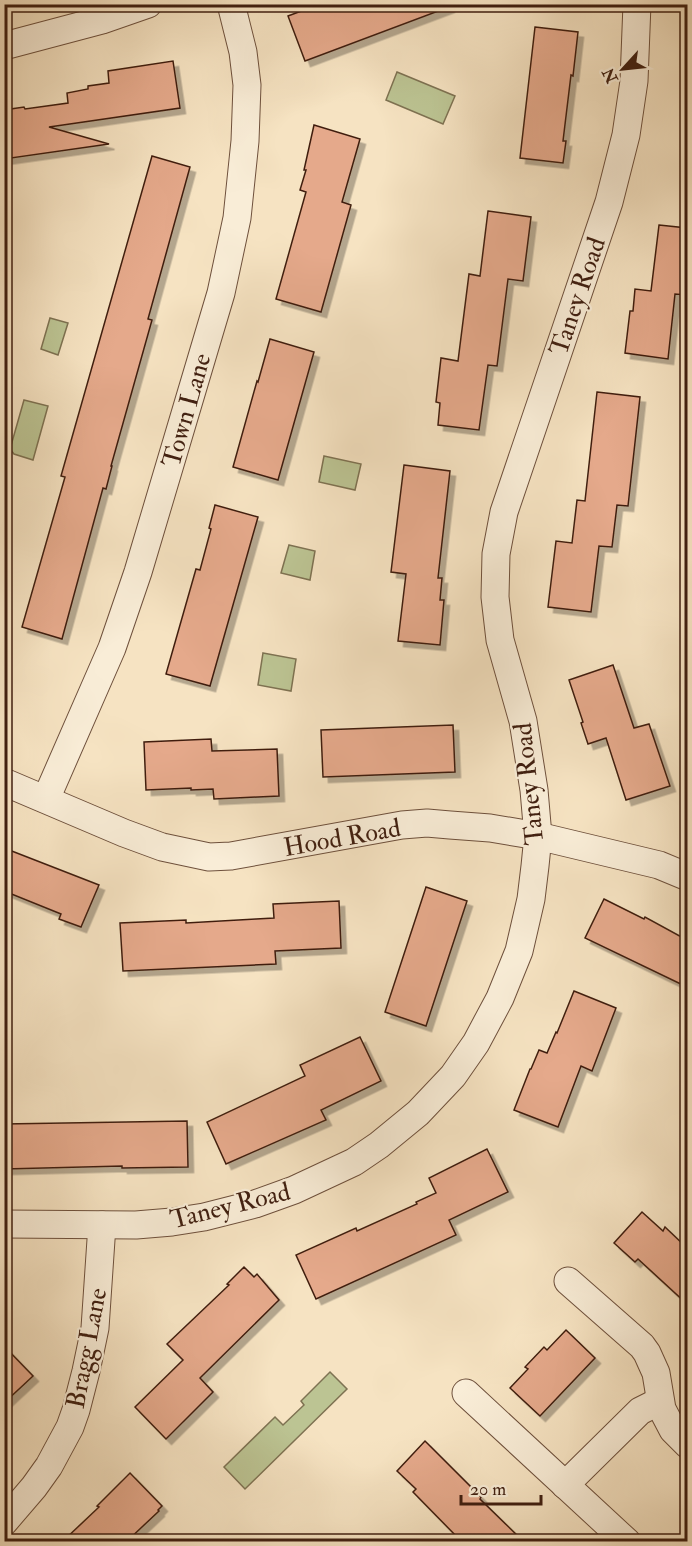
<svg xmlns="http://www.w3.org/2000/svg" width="692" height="1546" viewBox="0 0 692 1546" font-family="'IM FELL Double Pica',serif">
<defs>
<filter id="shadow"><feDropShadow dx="5.5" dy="5.5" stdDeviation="0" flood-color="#0004"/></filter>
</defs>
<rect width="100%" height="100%" fill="#f6e3c2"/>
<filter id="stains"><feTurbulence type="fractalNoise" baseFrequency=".00333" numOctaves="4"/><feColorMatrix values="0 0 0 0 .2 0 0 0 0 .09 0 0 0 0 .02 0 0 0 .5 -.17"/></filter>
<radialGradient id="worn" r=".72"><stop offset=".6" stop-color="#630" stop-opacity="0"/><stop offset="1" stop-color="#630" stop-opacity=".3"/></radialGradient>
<g fill="#bcc493" stroke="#7e7252" stroke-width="1.5">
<path d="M397,72l58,24 -12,28 -57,-24z"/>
<path d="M50,318l18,5 -10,32 -17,-6z"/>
<path d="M24,400l24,6 -15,54 -19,-6 -4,-5z"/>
<path d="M324,456l37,8 -6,26 -36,-8z"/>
<path d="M289,545l26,6 -5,29 -29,-7z"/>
<path d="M263,653l33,6 -5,32 -33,-6z"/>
<path d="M330,1372l17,17 -102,100 -21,-22 51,-50 8,8 21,-20 -3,-4z"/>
</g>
<g fill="#e5a98b" stroke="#401f10" stroke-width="1.5" filter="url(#shadow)">
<path d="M320,4h129v3l-144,54 -17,-45z"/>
<path d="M535,27l43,5 -5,44 -2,-1 -8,66h3l-3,22 -43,-5z"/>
<path d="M173,61l7,47 -131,19 60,17 -105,15v-49l20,-3 1,2 43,-6 -1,-10 21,-4v-3l21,-3 -1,-12z"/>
<path d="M314,125l46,14 -18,63 9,3 -30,107 -45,-13 30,-107 -6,-2 6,-20h-2z"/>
<path d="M152,156l38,11 -42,152 4,1 -41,146h1l-6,23 -3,-1 -41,151 -40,-12 43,-150 -4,-1z"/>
<path d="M488,211l43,6 -8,64 -15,-2 -11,87 -9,-1 -9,65 -41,-5 2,-22 -4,-1 5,-44 17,3 11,-87 11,2z"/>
<path d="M659,225l28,3v67l-12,-1 -7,65 -43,-6 5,-42h3l2,-22 16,2z"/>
<path d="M270,339l44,13 -36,128 -45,-13 24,-86 1,1z"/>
<path d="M597,392l43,5 -12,109 -11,-1 -5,42 -13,-1 -8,66 -43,-5 8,-66 16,2 5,-43 8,1z"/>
<path d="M404,465l46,6 -12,107h4l-2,22h4l-4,45 -42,-4 8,-67 -15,-2z"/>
<path d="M215,505l43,12 -48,169 -44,-12 30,-105 4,1 11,-41 -2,-1z"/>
<path d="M613,665l21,63 15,-4 21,62 -44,14 -20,-62 -18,6 -7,-21 2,-1 -14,-42z"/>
<path d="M453,725l2,47 -132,5 -2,-47z"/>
<path d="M211,739l1,12 65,-2 2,47 -65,3 -1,-10 -22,1v-2l-45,2 -2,-48z"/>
<path d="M4,848l95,37 -18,42 -22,-8 2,-5 -57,-23z"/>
<path d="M426,887l41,14 -41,125 -41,-14z"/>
<path d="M604,899l40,20 1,-2 42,23v47l-102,-49z"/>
<path d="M339,901l2,47 -66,3 1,13 -153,7 -3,-48 66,-3v3l88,-5 -1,-14z"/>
<path d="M574,991l42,17 -24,63 -11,-5 -23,61 -44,-17 16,-41h1l8,-19 8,3 9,-21 1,1z"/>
<path d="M360,1037l21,44 -60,29 5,10 -100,44 -19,-42 98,-46 -5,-11z"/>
<path d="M187,1121l1,46 -66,1v-2l-118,3v-45z"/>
<path d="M487,1149l21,43 -59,28 7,15 -140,64 -20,-44 60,-27 1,3 60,-27 -1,-2 20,-9 -7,-15z"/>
<path d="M642,1212l21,19 2,-4 22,21v56l-49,-45 -3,3 -21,-19z"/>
<path d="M244,1267l10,10 3,-3 22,26 -79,78 13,14 -47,47 -31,-32 48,-47 -16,-16 62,-59 -2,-1z"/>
<path d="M566,1330l29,28 -55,58 -30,-28 18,-19 -3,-2 19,-20 3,3z"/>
<path d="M4,1346l29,30 -29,27z"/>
<path d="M425,1441l56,56 -1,2 44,43h-62l-49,-50 3,-3 -19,-18z"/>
<path d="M130,1473l32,33 -4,4 1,1 -33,31h-64l37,-35 -2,-1z"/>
</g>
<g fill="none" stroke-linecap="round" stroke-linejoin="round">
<g stroke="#6e503c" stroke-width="29">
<g id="minor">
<path d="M4,46l98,-26 46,-16"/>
<path d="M4,782l120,51 38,14 47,10 22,-1 171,-31 25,-2 23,2 40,3 48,8 121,29 29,12"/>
<path d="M46,799l66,-151 26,-76 83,-279 16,-75 8,-77 2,-56 -4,-33 -12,-48"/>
<path d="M4,1224l132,1 36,-3 32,-5 51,-13 39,-14 60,-28 25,-17 39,-32 35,-37 23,-33 24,-45 19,-47 12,-52 4,-33 3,-30 -4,-46 -11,-69 -23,-81 -5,-43 1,-43 8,-42 105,-310 17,-67 8,-54 3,-77"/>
<path d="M568,1281l74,65 5,7 9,20 6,36 11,21 15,15"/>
<path d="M466,1393l161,149"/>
<path d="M565,1485l75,-74 20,-10"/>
<path d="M4,1522l30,-35 15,-21 21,-39 6,-17 10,-39 9,-43 7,-103"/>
</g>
</g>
<use href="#minor" stroke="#f9edd7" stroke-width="27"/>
</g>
<g text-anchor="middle" stroke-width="4.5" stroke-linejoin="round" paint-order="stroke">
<g font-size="26" fill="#401f10" stroke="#f9edd7">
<text transform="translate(577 296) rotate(-71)" y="9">Taney Road</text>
<text transform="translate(186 410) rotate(-74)" y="9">Town Lane</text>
<text transform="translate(528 784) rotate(-96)" y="9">Taney Road</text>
<text transform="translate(342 837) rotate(-10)" y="9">Hood Road</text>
<text transform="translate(230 1205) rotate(-14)" y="9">Taney Road</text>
<text transform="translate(86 1348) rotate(-79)" y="9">Bragg Lane</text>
</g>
</g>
<rect width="692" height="1546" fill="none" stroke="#f6e3c2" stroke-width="24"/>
<rect x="6" y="6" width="680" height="1534" fill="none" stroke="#401f10" stroke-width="3"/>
<rect x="12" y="12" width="668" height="1522" fill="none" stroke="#401f10" stroke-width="1.5"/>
<g transform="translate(623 69) rotate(243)" stroke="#f9edd7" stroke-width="4.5" paint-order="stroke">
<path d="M0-4.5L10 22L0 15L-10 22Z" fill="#401f10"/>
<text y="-9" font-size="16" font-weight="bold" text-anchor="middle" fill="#401f10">N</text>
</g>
<path d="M461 1495v9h80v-9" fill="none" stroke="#401f10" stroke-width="3"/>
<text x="470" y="1495" font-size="18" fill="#401f10" stroke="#f9edd7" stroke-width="4.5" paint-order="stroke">20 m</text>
<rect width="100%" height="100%" filter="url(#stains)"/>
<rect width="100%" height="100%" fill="url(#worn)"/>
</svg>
